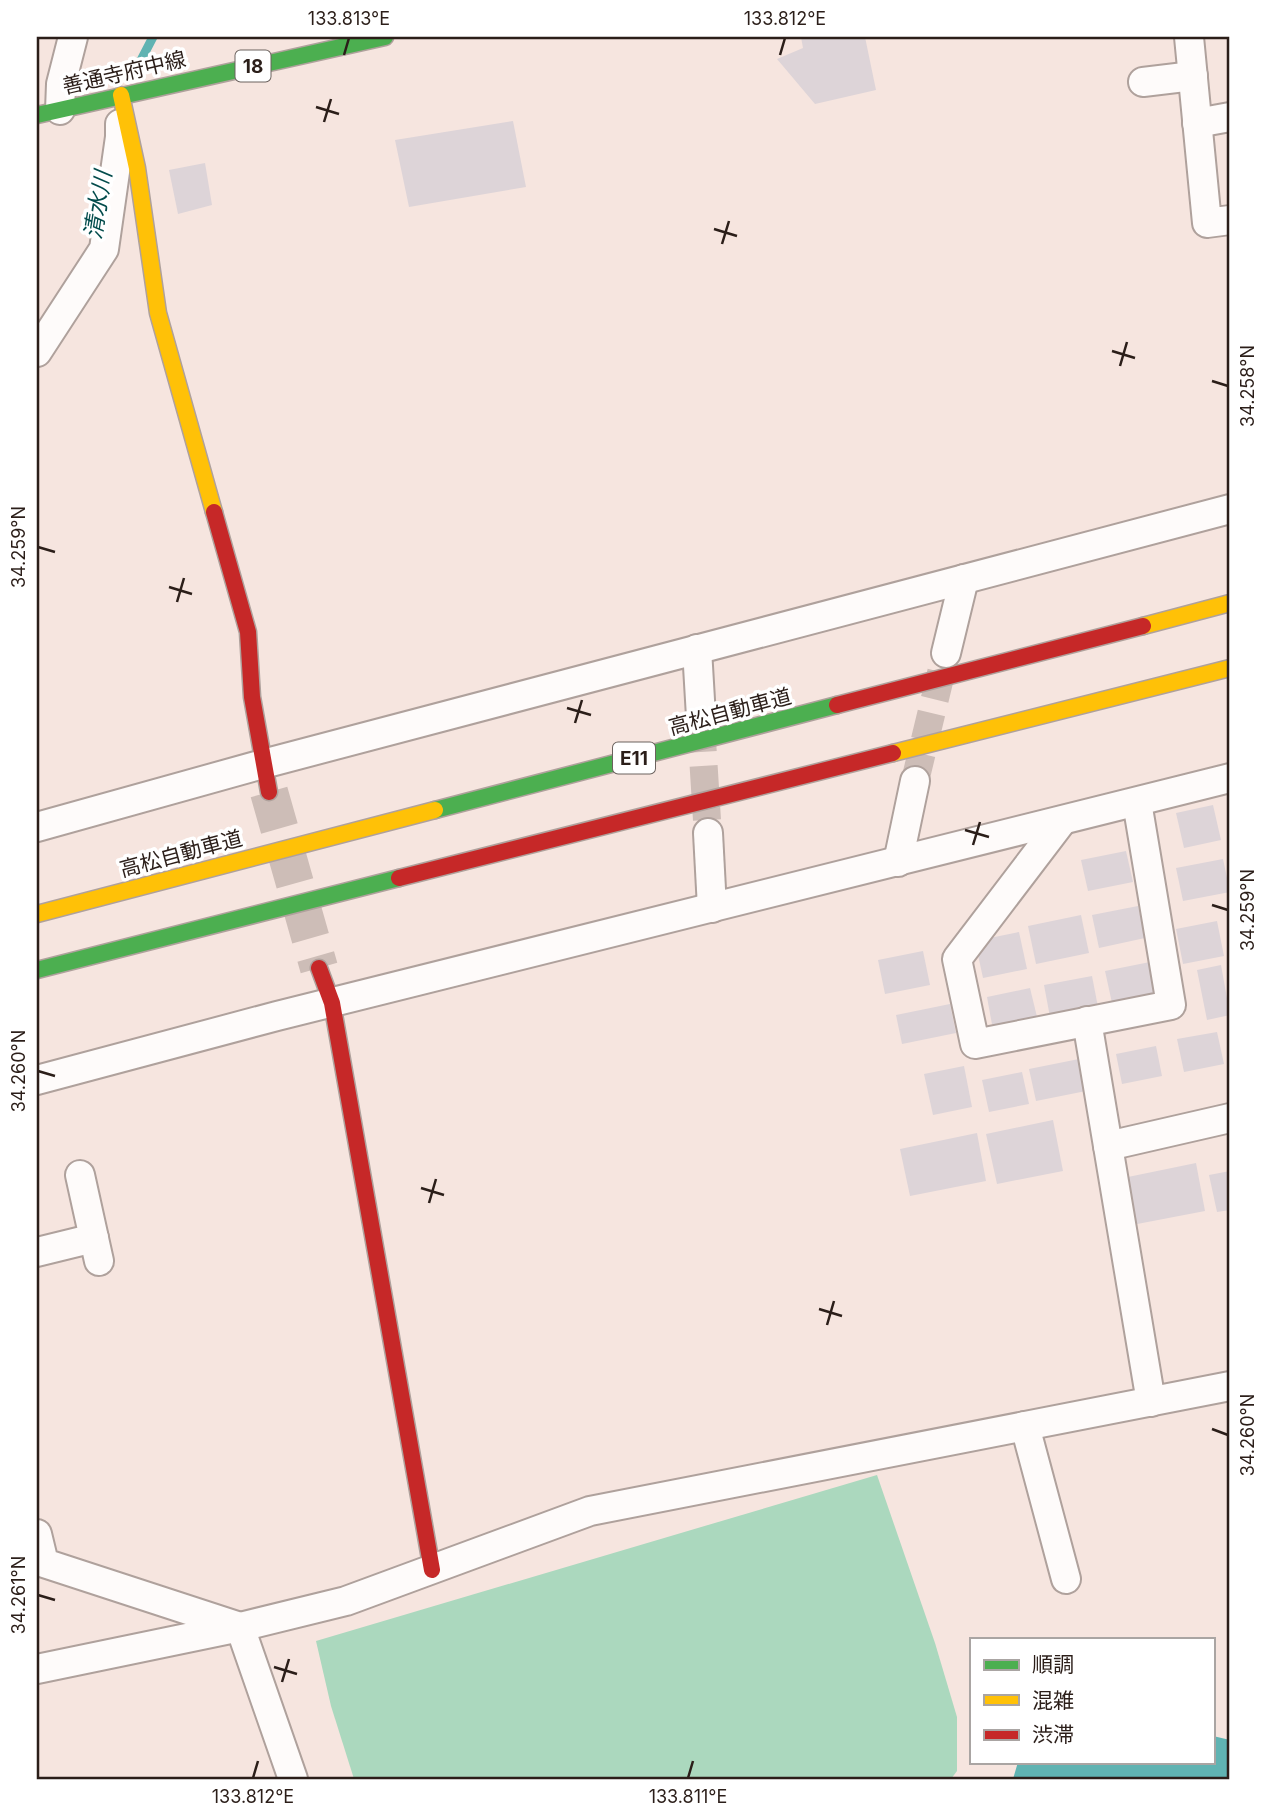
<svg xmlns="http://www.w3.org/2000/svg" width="1267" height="1816" viewBox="0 0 1267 1816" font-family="Inter,'Noto Sans JP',sans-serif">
<rect width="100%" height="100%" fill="#f6e5df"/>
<path fill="#abd8be" d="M877,1475l58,168 22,74v54l-6,8h-597l-23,-73 -15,-65z"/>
<path fill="#60b3b2" d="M1213,1736l17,4v39h-217l5,-17h195z"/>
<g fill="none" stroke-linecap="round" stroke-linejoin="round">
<path stroke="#60b3b2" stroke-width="9" d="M140,62l13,-25"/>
</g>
<g fill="#ddd4d8">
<path d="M801,37h64l11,53 -61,14 -38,-45 26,-11z"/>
<path d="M513,121l13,66 -117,20 -14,-67z"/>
<path d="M205,163l7,42 -34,9 -9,-44z"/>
<path d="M1213,805l8,35 -37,8 -8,-35z"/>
<path d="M1126,851l7,31 -45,9 -7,-31z"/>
<path d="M1223,859l7,33 -47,9 -7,-33z"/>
<path d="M1138,906l7,32 -46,10 -7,-33z"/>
<path d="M1081,915l8,38 -53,11 -8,-38z"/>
<path d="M1217,921l7,35 -41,8 -7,-35z"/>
<path d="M1019,932l8,37 -44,9 -8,-37z"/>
<path d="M923,951l7,34 -45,9 -7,-34z"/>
<path d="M1150,962l7,32 -45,9 -7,-32z"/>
<path d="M1221,965l9,50 -23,5 -10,-50z"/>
<path d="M1092,976l6,31 -48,10 -6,-32z"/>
<path d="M1030,988l8,33 -45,9 -6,-33z"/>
<path d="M950,1004l6,29 -54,11 -6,-29z"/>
<path d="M1217,1032l7,32 -40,8 -7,-33z"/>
<path d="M1156,1046l6,30 -40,8 -6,-30z"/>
<path d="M1079,1059l7,32 -50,10 -7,-32z"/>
<path d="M964,1066l8,41 -39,8 -9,-41z"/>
<path d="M1022,1072l7,32 -40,8 -7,-32z"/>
<path d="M1053,1120l10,51 -66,13 -11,-50z"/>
<path d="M977,1133l9,48 -76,15 -10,-47z"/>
<path d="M1196,1163l9,48 -73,14 -9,-47z"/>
<path d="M1230,1171v39l-13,2 -8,-37z"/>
</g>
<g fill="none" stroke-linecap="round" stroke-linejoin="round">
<g stroke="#cdbdb7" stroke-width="28" stroke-dasharray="28 14" stroke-linecap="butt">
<path d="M701,724l6,96"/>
<path d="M915,781l28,-116"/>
</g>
<path stroke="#cdbdb7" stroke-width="38" stroke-dasharray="38 19" stroke-linecap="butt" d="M269,792l50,176"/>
<g stroke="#afa19c" stroke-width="32">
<g id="street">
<path d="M1189,37l18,186 23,-3"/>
<path d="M1143,82l50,-6"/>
<path d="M60,110l1,-26 12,-47"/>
<path d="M1197,123l33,-6"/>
<path d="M37,352l67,-103 16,-112v-13"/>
<path d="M697,649l4,68"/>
<path d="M946,653l18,-74"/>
<path d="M1062,821l-105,138 18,85 196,-39 -34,-203"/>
<path d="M37,827l226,-63 967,-255"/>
<path d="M708,833l4,75"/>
<path d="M898,862l17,-81"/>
<path d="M1087,1021l64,381"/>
<path d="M37,1080l240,-64 953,-238"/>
<path d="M1108,1146l122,-28"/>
<path d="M80,1175l19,86"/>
<path d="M37,1252l57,-14"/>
<path d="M1025,1426l41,153"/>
<path d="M37,1534l7,29 193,63"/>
<path d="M240,1627l53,152"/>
<path d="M37,1669l203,-42 106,-26 244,-90 640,-125"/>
</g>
</g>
<g stroke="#afa19c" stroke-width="19">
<g id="fast">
<path d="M37,115l348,-78"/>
<path d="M435,810l402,-105"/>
<path d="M37,970l362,-92"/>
</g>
</g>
<g stroke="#afa19c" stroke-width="19">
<g id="slow">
<path d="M121,95l16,73 21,145 56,199"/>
<path d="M1143,626l87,-23"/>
<path d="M893,753l337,-85"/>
<path d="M37,914l398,-104"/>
</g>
</g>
<g stroke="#afa19c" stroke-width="19">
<g id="jam">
<path d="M214,512l34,120 4,65 17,95"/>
<path d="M837,705l306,-79"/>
<path d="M399,878l494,-125"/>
<path d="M319,968l13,35 100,567"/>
</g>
</g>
<use href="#street" stroke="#fefbfa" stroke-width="28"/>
<use href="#fast" stroke="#4caf50" stroke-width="16"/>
<use href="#slow" stroke="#ffc107" stroke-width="16"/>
<use href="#jam" stroke="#c62828" stroke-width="16"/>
</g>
<path fill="none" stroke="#2b1e19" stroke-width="2.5" d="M344,55l5,-17M780,55l5,-17M316,107l23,7M324,122l7,-23M714,229l23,7M722,244l7,-23M1112,351l23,7M1120,366l7,-24M1212,381l16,5M38,547l17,5M169,587l23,7M177,602l7,-24M567,708l24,7M575,723l7,-23M965,830l24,7M973,845l7,-23M1212,905l16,5M38,1071l17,5M421,1188l23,7M429,1203l7,-24M819,1309l23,7M827,1325l7,-24M1212,1429l16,6M38,1595l17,5M274,1667l23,7M282,1682l7,-23M253,1778l5,-17M688,1778l5,-17"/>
<g text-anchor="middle" stroke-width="7" stroke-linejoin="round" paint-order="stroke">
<g fill="#fff" stroke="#6b625e" stroke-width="2">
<rect x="235.5" y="50.5" width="35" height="31" rx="5"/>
<rect x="613" y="742.5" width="42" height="31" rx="5"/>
</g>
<g font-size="19" font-weight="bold" fill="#2b1e19">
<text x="253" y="73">18</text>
<text x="634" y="765">E11</text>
</g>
<g font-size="21" fill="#2b1e19" stroke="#fff">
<text transform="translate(124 73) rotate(-13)" y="7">善通寺府中線</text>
<text transform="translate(730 712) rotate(-15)" y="7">高松自動車道</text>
<text transform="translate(181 854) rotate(-15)" y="7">高松自動車道</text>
</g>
<g font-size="23" font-style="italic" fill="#034c4c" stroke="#fff">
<text transform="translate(98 205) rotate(-81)" y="8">清水川</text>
</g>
</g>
<rect width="1267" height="1816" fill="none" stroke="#ffffff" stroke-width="77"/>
<rect x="970" y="1638" width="245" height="126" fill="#ffffff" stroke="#aaa5a3" stroke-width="2"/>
<rect x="984" y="1660" width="35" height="10" fill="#4caf50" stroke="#aaa5a3" stroke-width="2"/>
<text x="1032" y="1672" font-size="21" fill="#2b1e19">順調</text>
<rect x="984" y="1695" width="35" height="10" fill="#ffc107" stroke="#aaa5a3" stroke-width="2"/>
<text x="1032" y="1708" font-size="21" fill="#2b1e19">混雑</text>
<rect x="984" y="1730" width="35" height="10" fill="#c62828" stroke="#aaa5a3" stroke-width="2"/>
<text x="1032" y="1742" font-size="21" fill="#2b1e19">渋滞</text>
<rect x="38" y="38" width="1190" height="1740" fill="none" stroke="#2b1e19" stroke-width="2.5"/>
<g font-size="18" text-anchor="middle" fill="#2b1e19">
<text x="349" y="25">133.813°E</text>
<text x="785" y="25">133.812°E</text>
<text transform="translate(1248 386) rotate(-90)" y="6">34.258°N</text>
<text transform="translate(19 547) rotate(-90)" y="6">34.259°N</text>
<text transform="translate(1248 910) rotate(-90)" y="6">34.259°N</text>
<text transform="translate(19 1071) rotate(-90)" y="6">34.260°N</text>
<text transform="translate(1248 1435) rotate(-90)" y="6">34.260°N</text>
<text transform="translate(19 1595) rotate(-90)" y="6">34.261°N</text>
<text x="253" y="1803">133.812°E</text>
<text x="688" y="1803">133.811°E</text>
</g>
</svg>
